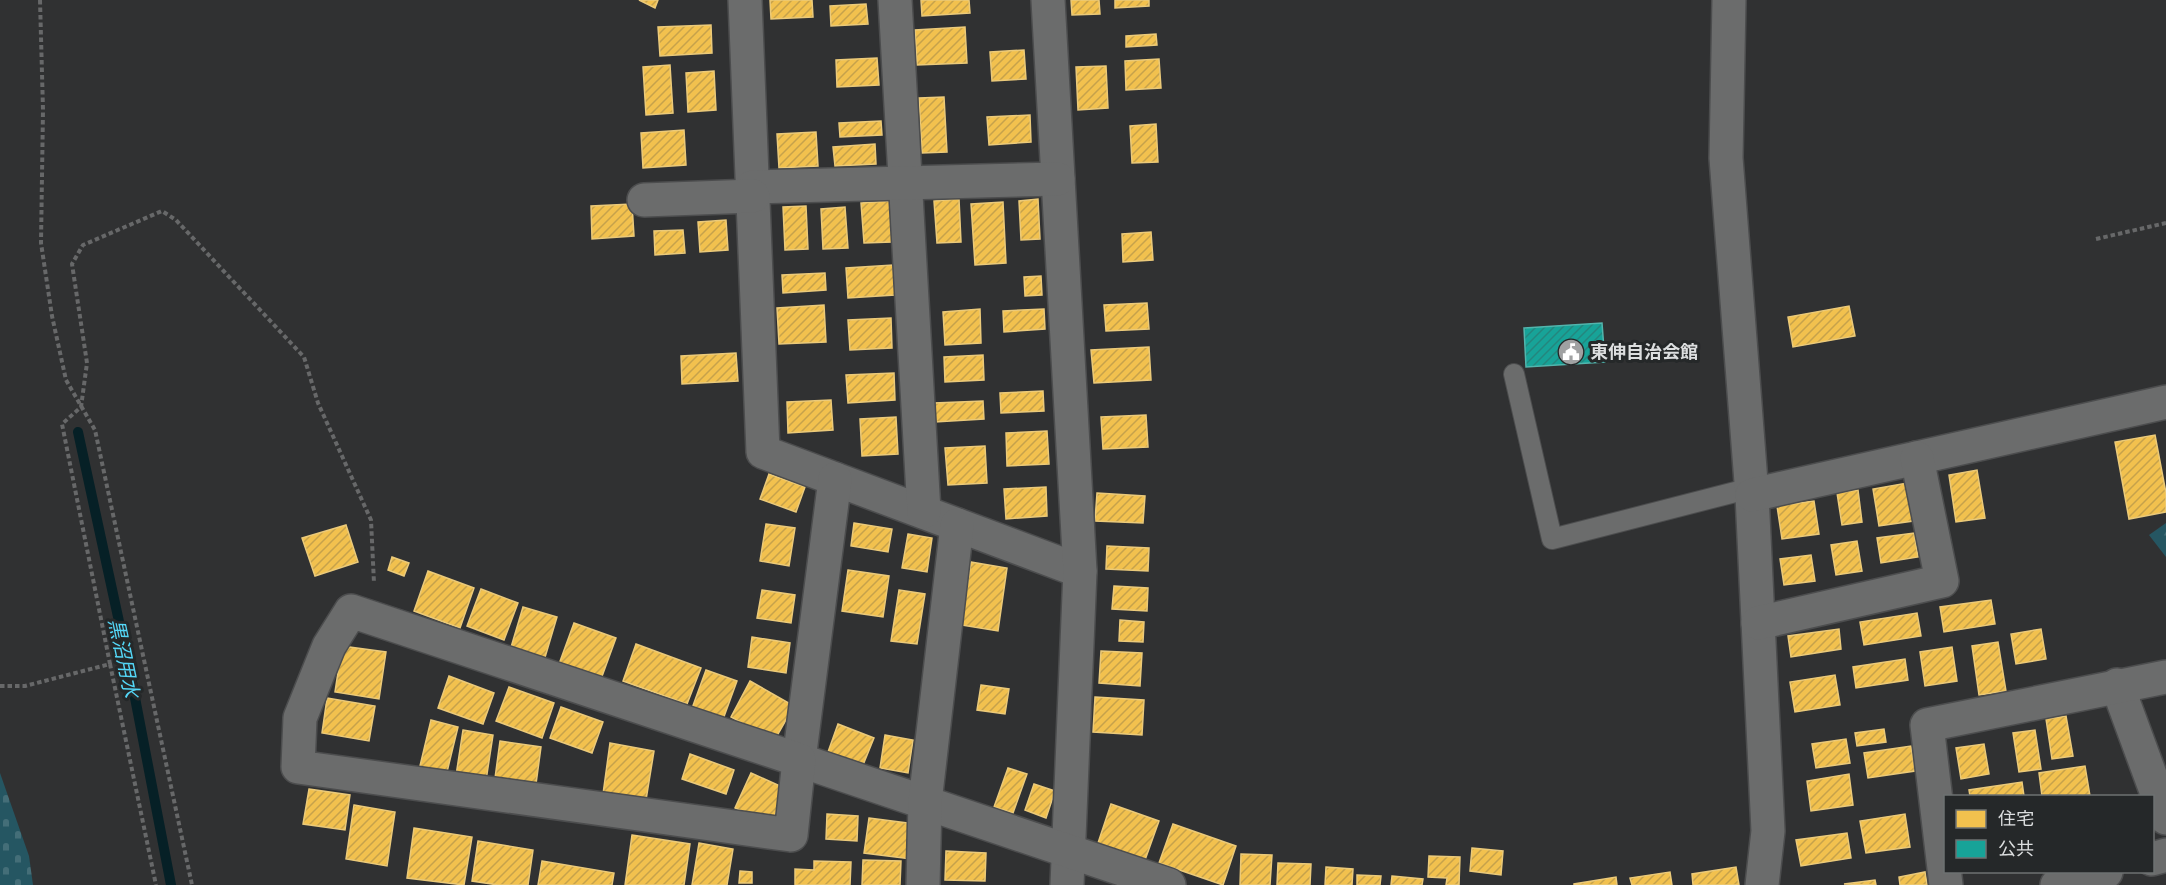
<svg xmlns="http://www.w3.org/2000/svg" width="2166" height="885" viewBox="0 0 2166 885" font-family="Helvetica,'Noto Sans JP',sans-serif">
<defs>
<pattern id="forest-firs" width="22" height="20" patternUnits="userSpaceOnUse" patternTransform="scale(1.5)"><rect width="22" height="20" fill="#255662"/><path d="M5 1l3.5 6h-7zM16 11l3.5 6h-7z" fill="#446e78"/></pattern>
<pattern id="cemetery-stones" width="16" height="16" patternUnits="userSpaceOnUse" patternTransform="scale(1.5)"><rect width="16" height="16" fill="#255662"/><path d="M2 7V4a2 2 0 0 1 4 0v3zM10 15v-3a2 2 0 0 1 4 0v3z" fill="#446e78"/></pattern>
<pattern id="homes-hatch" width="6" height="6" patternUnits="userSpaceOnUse" patternTransform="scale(1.5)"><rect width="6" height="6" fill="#f2c14e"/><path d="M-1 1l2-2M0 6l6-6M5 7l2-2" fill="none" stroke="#c6a24b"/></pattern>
<pattern id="public-hatch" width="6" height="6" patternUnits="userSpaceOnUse" patternTransform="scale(1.5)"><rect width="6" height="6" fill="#17a398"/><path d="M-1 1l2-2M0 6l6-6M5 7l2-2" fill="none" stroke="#24867e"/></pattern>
</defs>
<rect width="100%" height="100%" fill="#303132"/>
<path fill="url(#forest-firs)" d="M2166,523v34l-17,-22z"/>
<path fill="url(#cemetery-stones)" d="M0,773l29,83 4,29h-33z"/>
<g fill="url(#homes-hatch)" stroke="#ebca7a" stroke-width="1.5">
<path d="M639,0h19l-3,8z"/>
<path d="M770,0h42l1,17 -42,2z"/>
<path d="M921,0h48l1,13 -48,3z"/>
<path d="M1071,0h28l1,14 -28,1z"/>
<path d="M1115,0h34v6l-34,2z"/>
<path d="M866,4l2,20 -37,2 -1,-20z"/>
<path d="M711,25l1,28 -52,3 -2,-29z"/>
<path d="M965,27l2,36 -50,2 -2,-35z"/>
<path d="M1156,34l1,11 -31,2v-11z"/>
<path d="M1024,50l2,29 -34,2 -2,-29z"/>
<path d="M877,58l2,27 -42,2 -1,-27z"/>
<path d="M1159,59l2,29 -35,2 -1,-29z"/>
<path d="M670,65l3,48 -27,2 -3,-48z"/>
<path d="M1106,66l2,42 -30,2 -2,-43z"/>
<path d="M714,71l2,39 -28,2 -2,-39z"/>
<path d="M944,97l3,55 -25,1 -3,-55z"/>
<path d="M1030,115l1,27 -42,3 -2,-28z"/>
<path d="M881,121l1,14 -42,2 -1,-14z"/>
<path d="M1156,124l2,38 -26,1 -2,-37z"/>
<path d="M684,130l2,35 -43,3 -2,-35z"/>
<path d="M816,132l2,34 -39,2 -2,-34z"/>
<path d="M875,144l1,20 -41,2 -2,-19z"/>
<path d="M959,199l2,43 -24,1 -3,-42z"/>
<path d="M1038,199l2,40 -19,1 -2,-39z"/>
<path d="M890,201l2,41 -28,1 -3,-40z"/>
<path d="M1003,202l3,61 -31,2 -4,-61z"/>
<path d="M632,204l2,32 -42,3 -1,-33z"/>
<path d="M806,206l2,43 -23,1 -2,-43z"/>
<path d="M845,207l3,41 -25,1 -2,-40z"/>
<path d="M726,220l2,30 -28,2 -2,-30z"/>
<path d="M683,230l2,23 -30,2 -1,-24z"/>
<path d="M1151,232l2,28 -30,2 -1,-28z"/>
<path d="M893,265l2,30 -47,3 -2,-30z"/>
<path d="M825,273l1,17 -43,3 -1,-18z"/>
<path d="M1041,276l1,19 -17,1 -1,-19z"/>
<path d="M1147,303l2,26 -43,2 -2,-26z"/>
<path d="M824,305l2,37 -47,2 -2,-36z"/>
<path d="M1849,306l6,30 -62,11 -5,-30z"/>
<path d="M980,309l1,34 -36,2 -2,-33z"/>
<path d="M1044,309l1,20 -41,3 -1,-21z"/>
<path d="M891,318l1,30 -42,2 -2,-30z"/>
<path d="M1149,347l2,33 -57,3 -3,-33z"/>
<path d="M736,353l2,28 -56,3 -1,-28z"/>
<path d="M983,355l1,25 -39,2 -1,-25z"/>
<path d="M894,373l1,27 -47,3 -2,-28z"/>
<path d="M1043,391l1,20 -43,2 -1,-20z"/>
<path d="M831,400l2,30 -45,3 -1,-31z"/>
<path d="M983,401l1,18 -49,3 -1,-19z"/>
<path d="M1146,415l2,32 -45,2 -2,-32z"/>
<path d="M896,417l2,37 -36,2 -2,-37z"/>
<path d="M1047,431l2,33 -42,2 -1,-33z"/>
<path d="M2155,435l11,58v19l-37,7 -14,-77z"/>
<path d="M985,446l2,37 -39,2 -3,-37z"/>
<path d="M1977,470l8,48 -29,4 -7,-47z"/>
<path d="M769,474l36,13 -9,25 -36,-13z"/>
<path d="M1907,483l6,38 -34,5 -6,-37z"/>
<path d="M1046,487l1,29 -41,3 -2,-30z"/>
<path d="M1858,490l4,32 -20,3 -5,-32z"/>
<path d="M1097,493l48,3 -2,27 -48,-2z"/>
<path d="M1814,501l5,33 -37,5 -5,-33z"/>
<path d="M854,523l38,6 -4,23 -37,-6z"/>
<path d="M766,524l29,4 -6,38 -29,-5z"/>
<path d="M346,525l12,37 -43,14 -13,-38z"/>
<path d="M1914,533l4,24 -37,6 -4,-25z"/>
<path d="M908,534l24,4 -5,34 -25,-4z"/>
<path d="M1857,541l5,30 -26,4 -5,-30z"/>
<path d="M1107,546l42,2 -1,23 -42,-2z"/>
<path d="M1811,555l4,26 -31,4 -4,-26z"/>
<path d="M392,557l17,6 -5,13 -16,-6z"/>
<path d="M971,562l36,6 -9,63 -37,-6z"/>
<path d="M848,570l41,6 -6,41 -41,-6z"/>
<path d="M428,571l46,17 -14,40 -46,-17z"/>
<path d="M1114,586l34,2 -1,23 -35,-2z"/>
<path d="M481,589l37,14 -14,37 -37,-14z"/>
<path d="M762,590l33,5 -4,28 -34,-5z"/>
<path d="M899,590l26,4 -8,50 -26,-3z"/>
<path d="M1991,600l4,24 -51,8 -4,-25z"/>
<path d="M523,607l34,10 -14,47 -34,-10z"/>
<path d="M1917,613l4,23 -57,9 -4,-23z"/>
<path d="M1120,620l24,2 -1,20 -24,-1z"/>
<path d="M574,623l42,15 -15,41 -42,-15z"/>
<path d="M1839,629l2,20 -50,8 -3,-21z"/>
<path d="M2041,629l5,30 -30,5 -5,-30z"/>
<path d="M752,637l38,6 -4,30 -38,-6z"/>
<path d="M1998,642l8,49 -27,4 -7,-49z"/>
<path d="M636,644l65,24 -14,36 -64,-23z"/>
<path d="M342,646l44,6 -7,47 -44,-7z"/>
<path d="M1952,647l5,34 -32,5 -5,-34z"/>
<path d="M1101,651l41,2 -2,33 -41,-3z"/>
<path d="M1905,659l3,21 -52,8 -3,-21z"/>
<path d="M706,670l31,11 -15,41 -31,-11z"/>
<path d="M1835,675l5,30 -45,7 -5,-30z"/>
<path d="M449,676l45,17 -11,31 -45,-16z"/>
<path d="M750,681l44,25 -20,35 -43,-24z"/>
<path d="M981,685l28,4 -4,25 -28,-4z"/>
<path d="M509,687l45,16 -12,35 -46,-17z"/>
<path d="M1095,697l49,3 -2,35 -49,-3z"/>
<path d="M327,698l48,8 -6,35 -47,-8z"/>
<path d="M561,707l42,15 -11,31 -42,-15z"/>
<path d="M2066,716l7,40 -21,3 -6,-40z"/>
<path d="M431,720l27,7 -12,49 -27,-6z"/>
<path d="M838,724l36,14 -11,27 -35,-13z"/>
<path d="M1884,729l2,13 -29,4 -2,-13z"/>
<path d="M463,730l30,5 -8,52 -30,-5z"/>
<path d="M2035,730l6,39 -22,3 -6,-39z"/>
<path d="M885,735l28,5 -5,33 -28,-5z"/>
<path d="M1846,739l4,24 -34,5 -4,-24z"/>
<path d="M500,741l41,6 -5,37 -41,-6z"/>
<path d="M610,743l44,8 -8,49 -43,-6z"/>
<path d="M1984,744l5,30 -28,5 -5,-31z"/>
<path d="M1911,746l4,25 -47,7 -4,-25z"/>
<path d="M690,754l44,16 -8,24 -44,-15z"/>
<path d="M2085,766l5,30h-48l-3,-23z"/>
<path d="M1008,768l19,6 -14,39 -19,-6z"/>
<path d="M751,773l36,16 -17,36 -35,-17z"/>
<path d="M1849,774l4,31 -42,6 -4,-30z"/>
<path d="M2022,782l2,14h-54l-1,-6z"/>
<path d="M1034,784l21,7 -9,27 -21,-8z"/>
<path d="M309,789l41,6 -5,35 -42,-6z"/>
<path d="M1111,804l48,17 -14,39 -47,-17z"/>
<path d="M354,805l41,7 -8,54 -41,-7z"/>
<path d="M827,814l31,2 -1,25 -31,-2z"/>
<path d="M1905,814l5,33 -44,6 -6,-32z"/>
<path d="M869,818l46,6 -4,35 -47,-6z"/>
<path d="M1173,824l63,22 -13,39 -64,-22z"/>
<path d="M414,828l58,9 -8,48 -57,-7z"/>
<path d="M1847,833l4,25 -50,8 -5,-26z"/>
<path d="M632,835l58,9 -6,41h-59z"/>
<path d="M478,841l55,9 -5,35h-30l-26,-4z"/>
<path d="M699,843l34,6 -6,36h-35z"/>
<path d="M1472,848l31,3 -2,24 -31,-4z"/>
<path d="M946,851l40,2 -1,28 -40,-1z"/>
<path d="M1241,854l31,1 -2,30h-30z"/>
<path d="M1429,856l31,1 -1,28h-13l1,-7 -19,-1z"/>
<path d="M863,860l38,1 -1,24h-38z"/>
<path d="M542,861l72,12 -2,12h-74z"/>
<path d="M814,861l37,1 -1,23h-55v-16l19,1z"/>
<path d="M1278,863l33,1 -1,21h-33z"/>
<path d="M1326,867l27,2 -1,16h-27z"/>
<path d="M1736,867l3,18h-46l-1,-11z"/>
<path d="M740,871l12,1v11h-13z"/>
<path d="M1670,872l2,13h-40l-2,-7z"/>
<path d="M1925,872l2,13h-27l-1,-8z"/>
<path d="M1357,875l24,1 -1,9h-23z"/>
<path d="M1392,876l31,3 -1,6h-31z"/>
<path d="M1616,877l1,8h-43v-1z"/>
<path d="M1875,880l1,5 -32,-1z"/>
</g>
<path fill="url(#public-hatch)" stroke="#52b5ad" stroke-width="1.5" d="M1602,323l3,39 -79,5 -2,-39z"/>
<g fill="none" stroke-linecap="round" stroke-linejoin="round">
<path stroke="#062026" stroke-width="10" d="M78,432l53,245 40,208"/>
<g stroke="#4c4d4e" stroke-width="22">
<path id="lane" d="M1514,374l38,165 199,-51"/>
</g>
<g stroke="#4c4d4e" stroke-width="36">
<g id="street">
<path d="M745,0l18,452 317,119"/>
<path d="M895,0l29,512"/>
<path d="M1048,0l32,571 -13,314"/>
<path d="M1729,0l-3,158 26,337 16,336 -6,54"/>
<path d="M752,187l306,-8"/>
<path d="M644,200l109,-4"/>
<path d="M835,479l-36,281 370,125"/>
<path d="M1752,495l414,-93"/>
<path d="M351,611l448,149 -8,75 -493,-68 2,-49 29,-72z"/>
<path d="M1758,623l184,-42 -25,-123"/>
<path d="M2117,685l49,133"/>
<path d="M2152,859l14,-4"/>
<path d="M923,885l2,-83 32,-277"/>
<path d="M1946,885l-19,-160 239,-48"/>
<path d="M2057,885l49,-13"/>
</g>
</g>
<g stroke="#676869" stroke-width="4" stroke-dasharray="4.5 3" stroke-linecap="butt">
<path d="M40,0l3,110 -2,133 11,73 14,64 29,50 97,455"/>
<path d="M2096,239l70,-16"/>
<path d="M110,664l46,221"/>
<path d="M0,686h25l85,-22 -48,-240 19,-17 6,-44 -15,-99 11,-19 79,-34 14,9 128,137 14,46 53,117 3,63"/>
</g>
<use href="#lane" stroke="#6b6c6c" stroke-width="20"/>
<use href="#street" stroke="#6b6c6c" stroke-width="33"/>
</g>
<defs>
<g id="civic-disc" transform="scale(1.35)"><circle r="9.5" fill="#a0a1a2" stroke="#252829"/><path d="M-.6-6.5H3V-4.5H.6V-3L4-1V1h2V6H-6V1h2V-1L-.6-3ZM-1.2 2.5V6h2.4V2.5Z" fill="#fff"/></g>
</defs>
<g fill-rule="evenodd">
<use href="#civic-disc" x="1571" y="352"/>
</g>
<g text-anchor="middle" stroke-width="6" stroke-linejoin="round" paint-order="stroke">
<g font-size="18" font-weight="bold" fill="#dcdedf" stroke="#252829" text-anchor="start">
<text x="1590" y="358">東伸自治会館</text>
</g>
<g font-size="20" font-style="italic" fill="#54d7f7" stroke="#252829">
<text transform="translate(124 658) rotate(78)" y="7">黒沼用水</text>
</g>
</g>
<rect x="1944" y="795" width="210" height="78" fill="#252829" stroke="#6e7172" stroke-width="1.5"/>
<rect x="1956" y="810" width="30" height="18" fill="#f2c14e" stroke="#6e7172" stroke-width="1.5"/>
<text x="1998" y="825" font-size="18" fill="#dcdedf">住宅</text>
<rect x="1956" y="840" width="30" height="18" fill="#17a398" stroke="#6e7172" stroke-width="1.5"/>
<text x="1998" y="855" font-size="18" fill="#dcdedf">公共</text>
</svg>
